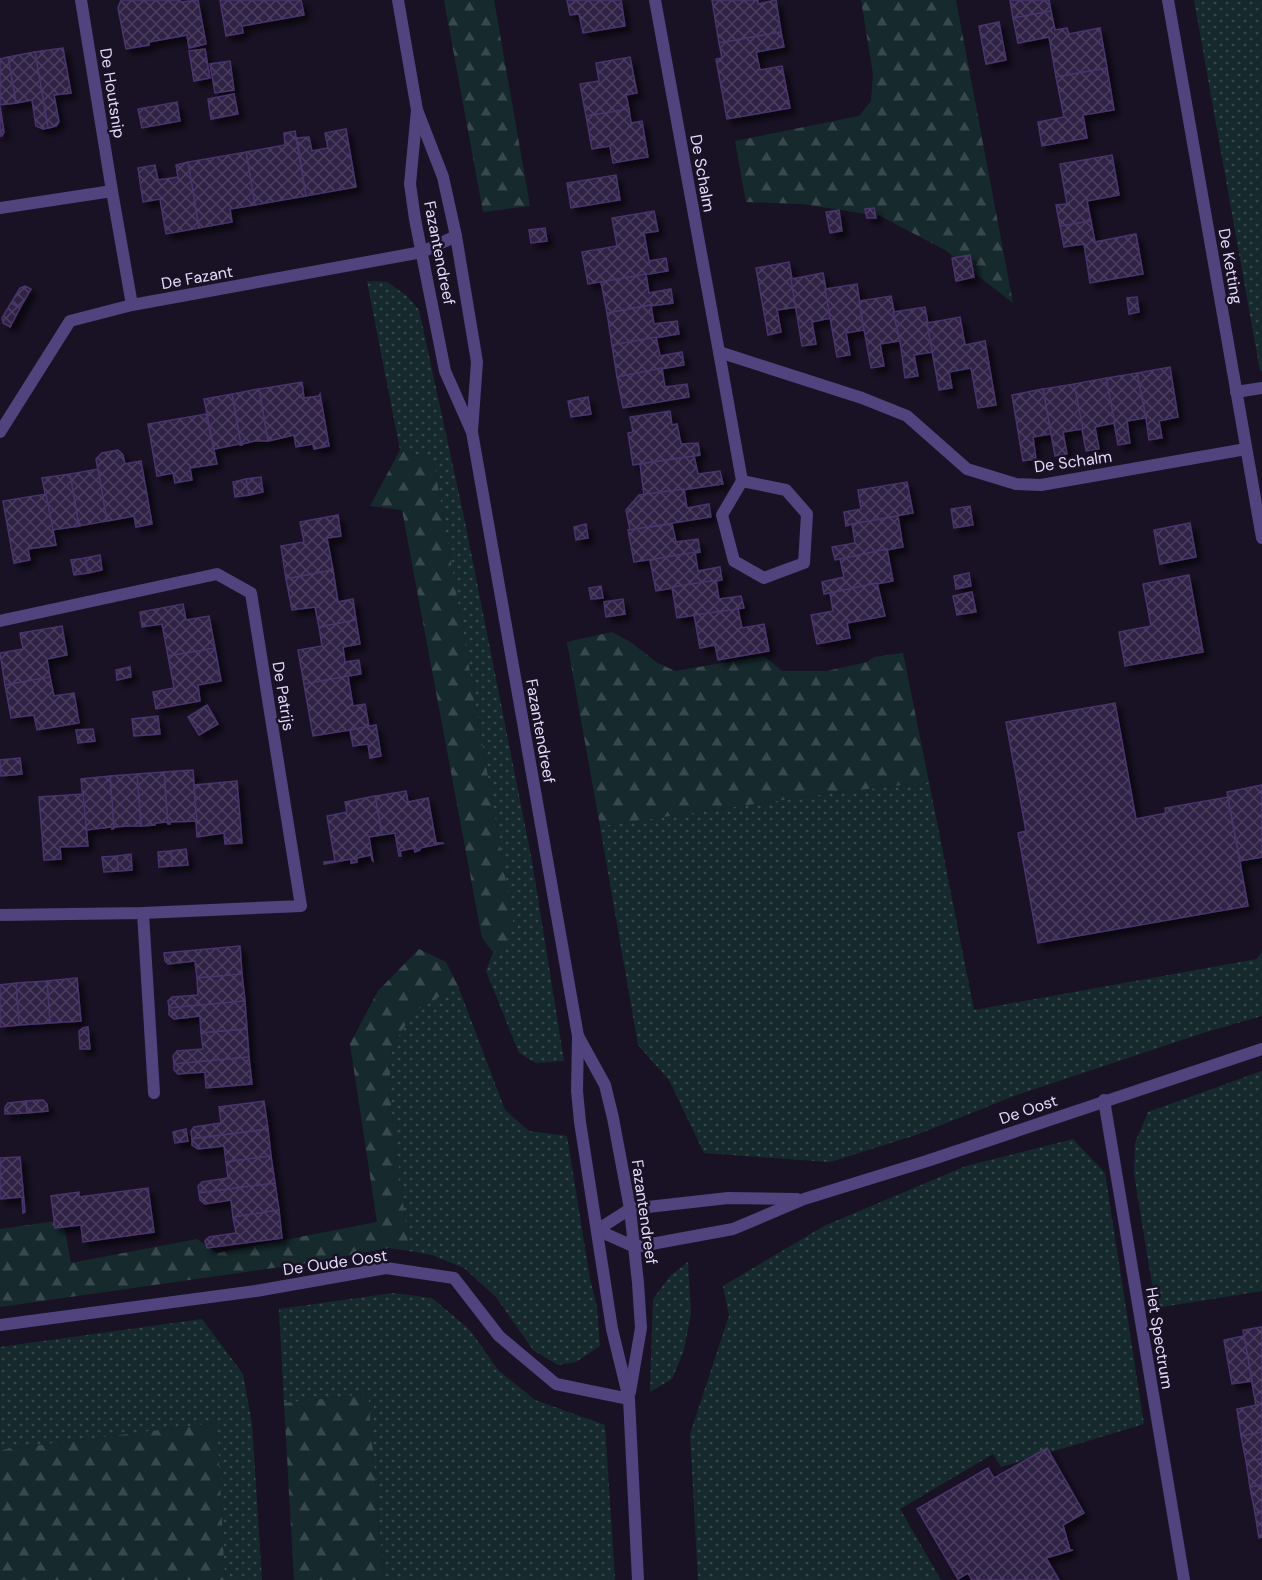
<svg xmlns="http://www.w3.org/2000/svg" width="1262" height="1580" viewBox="0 0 1262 1580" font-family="'DM Sans',sans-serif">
<defs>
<pattern id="grass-dots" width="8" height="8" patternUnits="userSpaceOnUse" patternTransform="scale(1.5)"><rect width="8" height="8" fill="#162a2e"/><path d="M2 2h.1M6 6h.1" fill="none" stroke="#38484d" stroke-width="1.8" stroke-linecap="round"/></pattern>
<pattern id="forest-firs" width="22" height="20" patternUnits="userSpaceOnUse" patternTransform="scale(1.5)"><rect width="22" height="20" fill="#162a2e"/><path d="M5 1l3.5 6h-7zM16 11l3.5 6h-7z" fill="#38484d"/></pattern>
<pattern id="building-cross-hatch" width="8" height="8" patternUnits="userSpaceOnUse" patternTransform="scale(1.5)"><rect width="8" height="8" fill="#2e2044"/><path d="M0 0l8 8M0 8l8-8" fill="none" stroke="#4c4060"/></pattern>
<filter id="shadow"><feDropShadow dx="5.5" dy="5.5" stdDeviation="3" flood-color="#0009"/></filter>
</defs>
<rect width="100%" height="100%" fill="#191225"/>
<g fill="url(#grass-dots)">
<path d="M1194,0h68v371h-2z"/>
<path d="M367,281l20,1 20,14 12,14 45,207 68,344 32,200 -28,2 -17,-10 -33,-82 7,-19 11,-3 9,-27 -79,-459 -2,-3 -32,-10z"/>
<path d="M929,782l45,228 283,-51 5,-8v65l-59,17 -189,63 -98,39 -86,27 -126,-9 -35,-73 -31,-35 -38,-219 232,-33z"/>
<path d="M458,986l47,124 24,21 38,5 23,143 7,28 3,39 -24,16 -18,3 -25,-15 -37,-53 -32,-29 -32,-13 -23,-4 -20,-163 3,-42 23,-35z"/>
<path d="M1262,1071v220l-106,17 -22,-134 1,-31 13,-31z"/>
<path d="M1073,1139l32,34 39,251 -143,43 -8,-13 -93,55 41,71h-243l-8,-146 39,-118 -6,-30 101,-60 142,-60z"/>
<path d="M688,1262l3,51 -7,37 -12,29 -22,13 3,-93 17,-23z"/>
<path d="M393,1293l39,5 38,32 28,40 37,30 70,25 10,155h-231l-16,-186 -84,9 -5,-94z"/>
<path d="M202,1319l41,55 9,50 10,156h-37l-7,-137 -3,-20 -215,27v-103z"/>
</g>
<g fill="url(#forest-firs)">
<path d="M444,0h50l36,206 -47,6z"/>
<path d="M861,0h95l57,303 -68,-53 -65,-34 -78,-12 -56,-2 -11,-61 124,-25 12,-15 2,-27z"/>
<path d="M400,450l32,10 2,3 79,459 -9,27 -11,3 -11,-14 -80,-428 -32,-4z"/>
<path d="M612,632l20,11 24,19 19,9 89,-15 18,15h45l40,-9 7,-5 29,-4 26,129 -97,11 -232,33 -33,-184z"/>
<path d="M419,949l27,13 12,24 -43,25 -23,35 -3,42 20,163 -20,-3 -87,16 -302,43v-78l63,-9 8,43 126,-24 20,14 160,-31 -27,-178 28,-53z"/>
<path d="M368,1394l16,186h-90l-10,-177z"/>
<path d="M215,1423l3,20 7,137h-225v-130z"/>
</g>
<g fill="url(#building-cross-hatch)" stroke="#4a356d" stroke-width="1.5" filter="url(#shadow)">
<path d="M121,0h59l1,2 17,-2 8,44 -17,4 -2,-13 -38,7v3l-23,4 -8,-41z"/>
<path d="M220,0h81l3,15 -62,11 1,7 -17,3z"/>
<path d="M567,0h54l4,26 -42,7 -4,-19 -9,1z"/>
<path d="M712,0h46v4l18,-4 5,32 -62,11z"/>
<path d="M1010,0h39l2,11 -38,7z"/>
<path d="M1051,11l4,19 12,-2 2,6 31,-6 7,40 -51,9 -7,-40 -31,6 -5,-25z"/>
<path d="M999,22l7,38 -20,4 -7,-38z"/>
<path d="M781,32l3,15 -28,5 4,18 22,-4 8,42 -63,11 -11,-60 6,-1 -3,-15z"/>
<path d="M63,48l8,45 -17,2 5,27 -3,4 -8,2 -13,-76z"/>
<path d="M205,49l5,29 -16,3 -5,-30z"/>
<path d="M35,52l13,76 -5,1 -7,-3 -4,-26 -16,3 -8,-46z"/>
<path d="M8,57l8,46 -16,2v-46z"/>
<path d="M630,57l7,36 -11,2 3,14 -43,7 -6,-32 19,-3 -3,-18z"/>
<path d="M230,61l4,29 -19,3 -5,-29z"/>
<path d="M1107,68l7,42 -31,5 4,23 -45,8 -4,-24 26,-5 -8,-40z"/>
<path d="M234,94l4,20 -27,5 -3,-20z"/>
<path d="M177,102l3,19 -38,7 -4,-19z"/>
<path d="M0,106l4,26 -2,4h-2z"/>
<path d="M629,109l2,14 11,-2 6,36 -35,6 -3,-17 -18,3 -6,-33z"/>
<path d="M346,129l10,58 -50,9 -9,-58 12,-1 3,14 16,-3 -3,-15z"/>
<path d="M295,131l11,65 -51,9 -9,-53 39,-7 -1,-12z"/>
<path d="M246,152l9,53 -25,4 2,13 -33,6 -11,-66z"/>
<path d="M1112,155l7,40 -32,6 4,20 -31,5 -4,-21 11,-1 -7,-40z"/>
<path d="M188,162l11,66 -33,6 -6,-35 -17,3 -5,-34 17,-3 3,15 20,-3 -2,-12z"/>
<path d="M616,175l4,25 -49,8 -4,-25z"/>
<path d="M874,208l2,10h-9l-2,-9z"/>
<path d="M839,210l3,21 -12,2 -4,-21z"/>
<path d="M654,211l4,20 -14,2 5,28 17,-3 2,13 -80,13 -6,-32 35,-6 -5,-28z"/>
<path d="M1091,221l4,21 41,-8 7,40 -53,9 -6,-39 -20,3 -4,-21z"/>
<path d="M545,228l2,13 -16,2 -2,-13z"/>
<path d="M970,255l4,22 -18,4 -4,-23z"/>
<path d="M789,262l8,45 -20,3 4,22 -13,3 -12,-67z"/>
<path d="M823,273l8,45 -19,4 4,22 -14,2 -11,-67z"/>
<path d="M646,274l3,19 22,-4 2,14 -22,3v-1l-44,8 -6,-31z"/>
<path d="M857,284l7,46 -18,3 4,22 -13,2 -12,-68z"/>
<path d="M25,286l6,3 -11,19 -9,-5 9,-15z"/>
<path d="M891,296l9,45 -20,3 4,22 -13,2 -12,-67z"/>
<path d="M1137,297l2,15 -10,2 -2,-16z"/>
<path d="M11,303l9,5 -10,19 -7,-4 -1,-5z"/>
<path d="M651,305l3,19 23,-3 2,13 -67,11 -5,-32z"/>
<path d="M925,307l8,45 -19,3 4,21 -13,2 -5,-37 -7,-29z"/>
<path d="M960,317l5,28 20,-4 11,64 -18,3 -7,-40 -22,4 3,16 -13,2 -12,-67z"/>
<path d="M656,337l4,19 22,-4 2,13 -67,12 -5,-32z"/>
<path d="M1170,367l8,50 -19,4 3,17 -13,2 -3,-22 -9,-45z"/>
<path d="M662,368l3,19 22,-3 2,13 -66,11 -6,-31z"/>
<path d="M1137,373l9,45 -19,3 3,22 -12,2 -12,-67z"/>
<path d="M1106,378l9,45 -20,4 4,22 -13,2 -12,-67z"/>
<path d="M302,382l2,16 15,-2 1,-2 9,52 -15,3 -1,-5 -17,3 -2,-12 -26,6 -9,-52z"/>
<path d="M1074,384l9,45 -20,3 4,22 -12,2 -12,-67z"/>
<path d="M259,389l9,52h-14l-12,3v1h-1l-9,-51z"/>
<path d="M1043,389l8,45 -18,3 3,22 -13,2 -11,-66z"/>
<path d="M232,394l9,51h-1l-1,-1 -25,5 -10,-50z"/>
<path d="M588,397l3,17 -20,3 -3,-16z"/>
<path d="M670,411l2,14 5,-1 4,20 17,-1 2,12 -67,10 -5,-32 5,-1 -3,-15z"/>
<path d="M206,414l11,50 -27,4 2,12 -17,3 -2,-10 -16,3 -9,-52z"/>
<path d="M118,450l5,5 2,9 16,-3 11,63 -16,3 -2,-11 -27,5 -11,-62 6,-6z"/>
<path d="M694,456l4,18 22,-3 3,13 -67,10 -12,1 -4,-31z"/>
<path d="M98,469l9,52 -28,5 -9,-52z"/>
<path d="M70,474l9,52 -27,4 -10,-52z"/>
<path d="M261,477l2,15 -14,3 -3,-16z"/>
<path d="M246,479l3,16 -14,2 -2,-15z"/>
<path d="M907,482l6,31 -61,11 -6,2 -2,-14 17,-3 -3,-19z"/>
<path d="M684,489l3,19 22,-4 2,13 -81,13 -4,-20 13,-15z"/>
<path d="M46,494l10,51 -28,4 2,11 -16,3 -11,-62z"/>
<path d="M970,506l3,19 -19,3 -3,-19z"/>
<path d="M338,515l3,21 -14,2 6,32 -47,9 -5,-33 23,-4 -4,-20z"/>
<path d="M898,516l5,31 -68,13 -3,-13 23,-4 -3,-19z"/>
<path d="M1190,523l6,34 -36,7 -6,-34z"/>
<path d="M586,524l2,14 -12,2 -2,-13z"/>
<path d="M672,524l4,18 22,-3 2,13 -66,10 -6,-32z"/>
<path d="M887,549l6,32 -69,13 -2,-12 22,-5 -4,-18z"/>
<path d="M695,552l3,19 22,-4 2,13 -66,11 -6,-31z"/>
<path d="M100,555l2,15 -14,3 -3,-15z"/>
<path d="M85,558l3,15 -14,2 -3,-15z"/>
<path d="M333,570l5,32 15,-3 3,21 -37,7 -4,-20 -23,3 -6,-31z"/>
<path d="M969,573l2,13 -15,3 -2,-13z"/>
<path d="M1189,575l14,77 -78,14 -6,-34 32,-6 -8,-42z"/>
<path d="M716,580l3,19 22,-3 3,12 -67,10 -5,-31z"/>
<path d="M877,583l8,33 -38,7 3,15 -33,6 -6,-29 22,-4 -3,-18z"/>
<path d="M601,586l2,12 -12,1 -2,-11z"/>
<path d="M972,592l4,20 -19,3 -4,-19z"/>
<path d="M623,599l2,15 -19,3 -2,-15z"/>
<path d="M183,604l3,16 23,-4 6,32 -47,8 -6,-32 -20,3 -2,-15z"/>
<path d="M738,609l4,19 22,-4 5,27 -51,9 -3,-15 -15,3 -6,-33z"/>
<path d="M356,620l4,24 -17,3 2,15 14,-2 2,14 -57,10 -6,-34 24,-4 -3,-19z"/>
<path d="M62,626l5,29 -20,4 3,18 -45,8 -5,-32 23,-4 -3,-16z"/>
<path d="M215,648l6,33 -23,4 2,16 -44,8 -3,-17 21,-4 -6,-32z"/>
<path d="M130,667l1,10 -14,3 -1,-10z"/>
<path d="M348,676l5,30 12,-2 4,23 -56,9 -9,-52z"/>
<path d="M50,677l4,19 20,-3 5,30 -42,7 -3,-15 -23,3 -6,-33z"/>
<path d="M1115,703l21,116 30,-6 -1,-5 63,-11 20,109 -210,37 -20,-110 8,-2 -20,-109z"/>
<path d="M207,705l11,19 -19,11 -11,-18z"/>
<path d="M158,716l2,18 -26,2 -2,-17z"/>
<path d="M376,725l5,31 -11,2 -2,-14 -15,2 -3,-16z"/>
<path d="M93,729l2,12 -17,2 -2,-13z"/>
<path d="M20,758l2,16 -21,2 -1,-16z"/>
<path d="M193,770l4,51 -27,1v2h-2l-4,-52z"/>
<path d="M164,772l4,52 -1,-2 -12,1v2l-14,1 -4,-52z"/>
<path d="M137,774l4,52h-14l-12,1 -1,1 -4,-52z"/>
<path d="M110,776l4,52 -2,1v-2l-26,3 -5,-51z"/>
<path d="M237,781l5,62 -17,1 -1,-11 -27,4 -1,-16h1l-3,-36z"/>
<path d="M1262,785v72l-22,4 -13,-69z"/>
<path d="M406,791l2,11 20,-4 8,45h8l-24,5v2l-5,2 -1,-4 -14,3 1,5h-2l-4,-23 -13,2 -7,-39z"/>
<path d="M83,794l5,52 -28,1 1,12 -17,1 -5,-63z"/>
<path d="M375,796l7,39 -13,2 4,24 -1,-1 -1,-5 -14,3v4l-6,1v-4l-27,5v-2l11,-1 -8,-45 20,-4 -2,-10z"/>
<path d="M186,849l2,16 -16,1 -1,-15z"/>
<path d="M171,851l1,15 -13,1 -1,-15z"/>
<path d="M131,854l1,16 -14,1 -1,-15z"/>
<path d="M117,856l1,15 -14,1 -2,-15z"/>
<path d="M240,946l2,28 -45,4 -2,-17 -27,3 -3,-3 -1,-8z"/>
<path d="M242,974l3,27 -76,7 -1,-7 4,-4 26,-2 -1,-17z"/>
<path d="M77,978l4,43 -31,2 -3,-42z"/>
<path d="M47,981l3,42 -31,2 -3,-42z"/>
<path d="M16,983l3,42 -19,2v-42z"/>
<path d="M245,1001l2,28 -46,4 -1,-17 -26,3 -5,-4v-7z"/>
<path d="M88,1027l2,22h-10l-1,-18 4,-3z"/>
<path d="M247,1029l2,28 -75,7 -1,-8 4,-5 26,-2 -2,-16z"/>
<path d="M249,1057l3,27 -46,4 -1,-16 -27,2 -4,-4v-6z"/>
<path d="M43,1100l4,4 1,7 -21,2 -1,-12z"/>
<path d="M26,1101l1,12 -22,1v-7l3,-4z"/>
<path d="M264,1101l4,28 -76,10 -1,-8 3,-4 27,-4 -2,-16z"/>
<path d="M186,1129l2,12 -13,2 -2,-11z"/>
<path d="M268,1129l3,27 -45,6 -2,-16 -26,3 -6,-4v-6z"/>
<path d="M271,1156l4,27 -76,10 -1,-7 4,-4 26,-4 -2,-16z"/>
<path d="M20,1157l5,55 -2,1 -1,-16 -22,2v-41z"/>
<path d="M275,1183l4,27 -46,7 -2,-17 -26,4 -5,-4 -1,-7z"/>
<path d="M148,1188l6,44 -71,10 -2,-17 -26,3 -4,-32 28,-4v5z"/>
<path d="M279,1210l3,28 -75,10 -2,-7 4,-4 27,-4 -3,-16z"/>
<path d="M1262,1327v77l-6,2 -13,-76z"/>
<path d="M1244,1336l8,45 -20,3 -8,-44z"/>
<path d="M1262,1404v28l-21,4 -4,-27z"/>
<path d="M1262,1432v27l-16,2 -5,-25z"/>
<path d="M1047,1448l37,65 -21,12 7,25h3l-27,8 13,22h-87l-4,-7 -10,6 -41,-70 71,-41 6,10z"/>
<path d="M1262,1459v26l-12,2 -4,-26z"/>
<path d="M1262,1485v26l-7,2 -5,-26z"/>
<path d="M1262,1511v26l-3,1 -4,-25z"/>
</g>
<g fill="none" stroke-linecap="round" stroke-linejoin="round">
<path stroke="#50437e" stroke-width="12" d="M1236,392l26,-4"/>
<g stroke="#50437e" stroke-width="12">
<path d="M81,0l31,191"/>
<path d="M655,0l64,352 143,46 45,18 60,53 49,15 25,1 205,-36"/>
<path d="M1168,0l94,538"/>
<path d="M0,208l112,-17 20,114"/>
<path d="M719,352l23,129 -20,34 12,46 30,17 40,-15 3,-49 -21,-24 -44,-9"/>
<path d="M0,432l70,-111 62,-16 290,-53 34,-16"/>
<path d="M0,621l217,-47 34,19 50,313 -158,7 -143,2"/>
<path d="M143,913l11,180"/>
<path d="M1104,1100l80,480"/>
<path d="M597,1230l38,17 98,-18 71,-30 123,-38 335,-112"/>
<path d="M597,1230l33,-21 98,-11 69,1"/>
<path d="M0,1325l256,-34 130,-23 68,10 45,58 57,48 73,15"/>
</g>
<g stroke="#50437e" stroke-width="12">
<path d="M398,0l19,110 26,67 13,59 21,126 -5,69"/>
<path d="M417,110l-7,74 5,35 30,152 27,61 106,604 -1,55 3,31 32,207 17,70 9,181"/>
<path d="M578,1036l27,49 8,33 17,91 8,74 3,45 -11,64"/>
</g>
</g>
<g text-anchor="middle" stroke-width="5" stroke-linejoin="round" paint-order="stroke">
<g font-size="16" fill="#e4dafb" stroke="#191225">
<text transform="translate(113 93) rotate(81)" y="6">De Houtsnip</text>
<text transform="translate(703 173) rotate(80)" y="6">De Schalm</text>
<text transform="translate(440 253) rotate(79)" y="6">Fazantendreef</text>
<text transform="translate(1231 266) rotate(80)" y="6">De Ketting</text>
<text transform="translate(197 277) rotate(-10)" y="6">De Fazant</text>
<text transform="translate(1073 461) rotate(-8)" y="6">De Schalm</text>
<text transform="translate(284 696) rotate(81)" y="6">De Patrijs</text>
<text transform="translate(541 731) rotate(80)" y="6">Fazantendreef</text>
<text transform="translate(1028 1109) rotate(-19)" y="6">De Oost</text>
<text transform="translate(645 1212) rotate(82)" y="6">Fazantendreef</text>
<text transform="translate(335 1262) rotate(-8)" y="6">De Oude Oost</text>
<text transform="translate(1160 1338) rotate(81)" y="6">Het Spectrum</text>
</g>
</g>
</svg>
